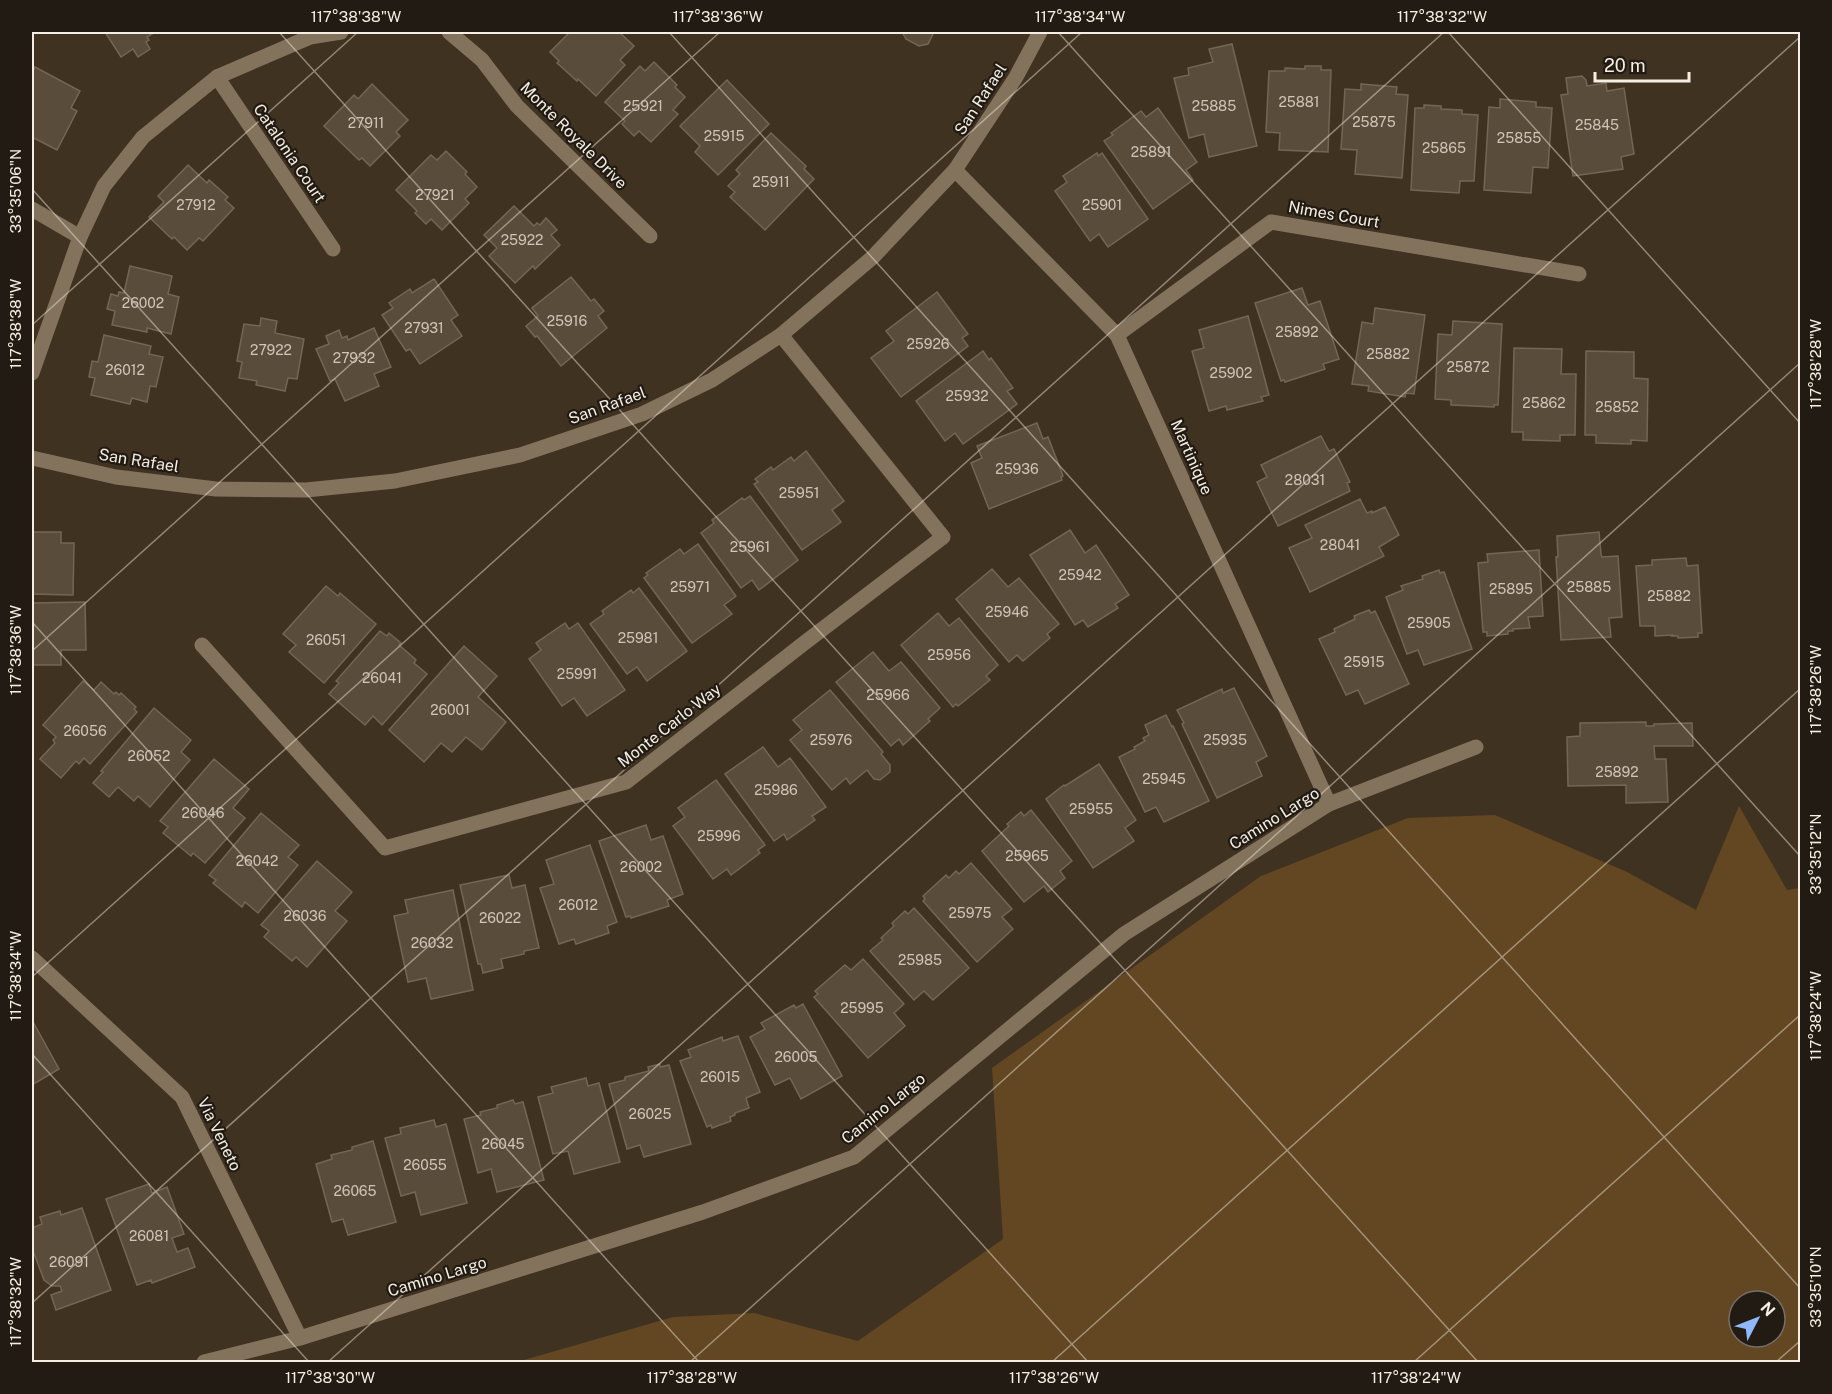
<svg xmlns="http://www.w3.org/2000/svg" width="1832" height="1394" viewBox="0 0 1832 1394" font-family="'Public Sans',sans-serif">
<rect width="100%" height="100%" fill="#403221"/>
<path fill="#624722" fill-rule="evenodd" d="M1739,806l48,84 13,-2v474h-1283l156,-45 81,-4 104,28 145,-102 -11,-171 269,-192 147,-58 87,-3 132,57 69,38zM1739,1301h36v36h-36z"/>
<g fill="#5a4c3a" stroke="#746653" stroke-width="1.5">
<path d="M105,32h50l-8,5 2,3 -3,2 4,7 -12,8 -5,-8 -12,8z"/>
<path d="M570,32h49l15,14 -14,14 5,5 -29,31 -18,-17 -1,2 -20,-18 2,-2 -9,-9z"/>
<path d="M902,32h32l-6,12 -9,2 -13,-7z"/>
<path d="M1232,44l25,102 -48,11 -5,-23 -15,4 -15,-60 15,-3 -1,-7 25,-6 -4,-13z"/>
<path d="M654,62l23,23 -2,2 10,10 -12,13 5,4 -27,28 -12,-11 -5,5 -12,-12 3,-3 -20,-19 35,-36 5,5z"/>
<path d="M1305,66h16v4h10l-3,82 -49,-2 1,-17 -14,-1 3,-61h16v-3l20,1z"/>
<path d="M35,67l45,24 -9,17 6,3 -20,39 -25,-13v2v-66z"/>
<path d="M1582,76l4,4 1,6 19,-3 1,8 17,-3 10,66 -13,3 2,12 -50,7 -12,-81 7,-1 -2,-16z"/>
<path d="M727,80l42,44 -51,51 -23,-23 5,-6 -20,-20z"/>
<path d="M372,84l36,36 -12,12 4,4 -30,30 -8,-8 -3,2 -35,-34 30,-31 4,4z"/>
<path d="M1361,84l36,3 -1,7 12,1 -6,83 -47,-4 2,-24 -16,-1 4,-60 16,1z"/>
<path d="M1500,99l36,3v5l16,1 -4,60 -15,-1 -2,26 -47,-3 5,-83 11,1z"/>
<path d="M1424,105l17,1v3l21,1v4l16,1 -4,66h-14l-1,12 -48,-3 4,-82h9z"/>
<path d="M1158,108l39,54 -11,8 7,10 -40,29 -49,-68 9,-6 -2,-2 30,-22 5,6z"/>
<path d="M771,133l35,33 -2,3 10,10 -49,51 -35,-33 5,-5 -7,-6 12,-12 -4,-4z"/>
<path d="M446,151l21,21 -2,2 12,13 -12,12 4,4 -27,27 -11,-11 -5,5 -11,-11 2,-2 -21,-21 35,-35 6,5z"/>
<path d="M1097,153l1,3 4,-3 46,66 -40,28 -9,-13 -9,7 -35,-50 12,-9 -4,-6z"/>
<path d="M188,165l19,18 2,-3 19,17 -3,3 9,8 -31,33 -4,-3 -12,12 -13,-13 -2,2 -23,-22 15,-15 -6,-6z"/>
<path d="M514,206l20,20 3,-3 3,2 6,-7 11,12 -6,5 9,10 -25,24 -2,-3 -18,17 -26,-27 8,-8 -13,-13z"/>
<path d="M130,266l42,10 -4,18 11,3 -8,37 -24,-6v4l-35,-7 3,-14 -8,-2 4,-15 7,2 1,-4 5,1z"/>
<path d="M571,277l20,24 3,-2 10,12 -6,5 9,12 -46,38 -24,-30 -2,1 -9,-11 12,-10 -6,-8z"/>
<path d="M434,279l24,36 -7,5 11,16 -42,28 -10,-15 -4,2 -24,-36 11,-7 -4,-5 21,-14 2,4z"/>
<path d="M1302,288l6,17 12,-4 19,58 -16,5 2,5 -40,13 -1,-2 -3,1 -26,-78z"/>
<path d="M937,292l31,42 -6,4 6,8 -67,51 -30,-39 23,-17 -8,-10z"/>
<path d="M1375,308l50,7 -11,79 -8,-1 -1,4 -37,-6 1,-5 -17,-2 10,-62 11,2z"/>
<path d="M1248,316l21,79 -8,2 2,4 -36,9 -1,-4 -17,5 -17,-60 12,-3 -5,-18z"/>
<path d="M261,318l16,3 -2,12 29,6 -7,40 -9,-1 -3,13 -29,-6 1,-4 -18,-3 3,-16 -5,-1 7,-37 16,2z"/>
<path d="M1453,321l49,3 -4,81h-4v2l-43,-2v-5l-16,-1 3,-65 14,1z"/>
<path d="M374,328l17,39 -17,7 5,12 -34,15 -10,-22 -5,2 -14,-32 13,-5 -3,-8 13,-6 3,8 5,-2 1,4z"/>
<path d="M104,335l47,11 -2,8 14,3 -7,30 -6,-1 -3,16 -15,-4 -2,6 -39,-9 4,-17 -6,-1 3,-16 6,1z"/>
<path d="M1514,348l48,1 -1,25h15l-1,61h-15v6l-37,-1v-8h-11z"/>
<path d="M983,351l6,9 2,-2 22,30 -6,3 10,13 -54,40 -8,-11 -10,8 -29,-40z"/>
<path d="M1586,351l48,1v26l14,1 -1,62 -16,-1v4l-35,-1v-8h-11z"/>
<path d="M1037,423l6,16 5,-2 15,39 -2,1 1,3 -73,29 -18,-46 11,-5 -5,-12z"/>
<path d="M1321,436l8,15 5,-2 16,33 -3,1 3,8 -72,35 -21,-44 10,-5 -6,-12z"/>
<path d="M806,451l38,50 -12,9 9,12 -39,28 -48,-66 4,-2 -3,-3 16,-12 2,3 18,-13 3,4z"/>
<path d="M750,496l48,64 -39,30 -7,-10 -11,8 -40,-55 13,-10 -2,-3 30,-22 2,2z"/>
<path d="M1360,499l7,14 5,-2v2l13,-6 14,28 -20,12 5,9 -74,36 -21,-44 23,-10 -7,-13z"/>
<path d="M1070,530l15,23 11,-8 33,50 -14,9 3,4 -30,19 -5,-7 -8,5 -45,-70z"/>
<path d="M32,532h29v11h13l-1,52 -41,-1z"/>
<path d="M1599,532l2,22 1,3 16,-1 4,61 -13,1 2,19 -50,3 -5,-83h2l-1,-21z"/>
<path d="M698,544l38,52 -12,9 8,9 -40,29 -48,-65 4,-3 -2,-2 34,-24 4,5z"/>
<path d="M1539,550l4,66 -15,1 2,11 -17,1v2h-5v3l-21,2v-4h-4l-5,-69 10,-1 -1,-8z"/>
<path d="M1686,558l1,8 11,-1 4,68h-4v4l-20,1v-2h-6l1,-1 -18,1v-10h-15l-4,-60 16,-1v-5z"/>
<path d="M992,569l16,18 11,-9 40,46 -12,10 3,4 -27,23 -6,-6 -8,7 -53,-63z"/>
<path d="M1439,570l1,3 4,-1 28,77 -48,16 -6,-15 -11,4 -21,-57 17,-7 -2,-4 22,-7 -1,-3z"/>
<path d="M326,586l12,10 2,-3 36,31 -52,59 -35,-31 7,-7 -13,-11z"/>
<path d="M639,588l48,63 -40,30 -10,-14 -10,7 -37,-50 14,-10 -2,-3 29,-21 2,3z"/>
<path d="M85,602l1,48h-25v15h-29v-62z"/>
<path d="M1369,610l2,3 4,-2 34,73 -44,20 -7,-14 -12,5 -27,-56 16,-7 -1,-3 21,-10 -1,-3z"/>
<path d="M938,613l11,13 10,-8 39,47 -12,11 4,4 -32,26 -2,-2 -3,3 -52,-62z"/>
<path d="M565,623l4,6 9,-6 47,67 -38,26 -13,-18 -12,8 -33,-47 12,-9 -5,-7z"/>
<path d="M380,631l7,5 2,-3 12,10 -2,2 17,15 -2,3 13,11 -45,51 -9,-9 -8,9 -36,-31 10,-11 -3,-2z"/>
<path d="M464,646l33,30 -19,21 28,25 -24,28 -16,-13 -14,15 -11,-9 -17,19 -35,-32z"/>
<path d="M873,652l16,19 12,-9 39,46 -12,11 2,2 -27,24 -4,-6 -8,7 -55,-64z"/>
<path d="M83,681l11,9 7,-8 13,12 2,-2 3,3 2,-2 15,14 -2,2 3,3 -47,52 -6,-6 -5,6 -3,-3 -15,17 -21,-19 15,-16 -2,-3 3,-3 -13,-12z"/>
<path d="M1234,688l33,68 -11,6 6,14 -45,22 -35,-74 2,-1 -7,-13 45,-21 1,4z"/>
<path d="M830,690l53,62 -2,2 9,11v7l-10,8 -6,-1 -7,-9 -17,14 -4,-6 -14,12 -42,-50 12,-10 -9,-10z"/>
<path d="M154,708l37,32 -10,12 9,8 -40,47 -12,-11 -4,5 -16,-14 -9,10 -16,-14 10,-11 -2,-1z"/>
<path d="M1166,715l6,12 1,-1 36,75 -45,21 -8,-15 -11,5 -26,-55 16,-8 -1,-2 11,-6 -2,-3 6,-3 -4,-10z"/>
<path d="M1646,722v4h8v-2l38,-1 1,23h-39l1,13h11l2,43 -42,1v-18l-58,1 -1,-49 13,-1v-13z"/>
<path d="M763,747l15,20 12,-9 36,49 -14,9 3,4 -28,20 -3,-6 -10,7 -49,-67z"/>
<path d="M214,759l35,30 -16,19 12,10 -40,45 -12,-10 -2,3 -28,-23 5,-6 -8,-6z"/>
<path d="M1099,764l37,56 -11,8 9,13 -41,27 -47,-69 18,-14 1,1z"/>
<path d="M716,780l49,65 -7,5 2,3 -29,22 -4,-6 -14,10 -40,-53 12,-9 -7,-9z"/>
<path d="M1031,810l41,51 -12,10 5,7 -17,14 -4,-6 -20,16 -42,-51 27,-25 -2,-2 14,-12 3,4z"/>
<path d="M261,813l38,32 -11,12 10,8 -40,48 -13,-11 -3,5 -29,-24 3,-3 -7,-5z"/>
<path d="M646,825l5,15 12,-4 20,58 -16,6 2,6 -38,12 -1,-2 -4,1 -27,-76z"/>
<path d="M590,845l27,77 -10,4 2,7 -33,11 -2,-5 -15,5 -19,-56 14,-4 -8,-24z"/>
<path d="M317,861l35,31 -17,19 12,10 -40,46 -11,-10 -4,4 -28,-24 5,-6 -8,-6z"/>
<path d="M971,863l41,46 -10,8 11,12 -36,33 -54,-61 2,-2 -2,-3 23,-21 3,3 7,-7 3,3z"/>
<path d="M509,875l3,13 13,-3 14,63 -15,3v3l-23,5 2,9 -20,5 -2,-9h-3l-18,-79z"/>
<path d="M453,890l20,100 -42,9 -5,-21 -18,4 -14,-66 14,-3 -3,-13z"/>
<path d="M914,908l55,60 -36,32 -9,-9 -10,9 -44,-49 13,-11 -2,-2 13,-12 -2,-3 13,-12 3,3z"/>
<path d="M863,959l41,45 -10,9 11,13 -37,32 -54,-61 4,-3 -3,-3 30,-26 6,5z"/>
<path d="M803,1004l39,72 -41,23 -11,-21 -15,7 -25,-48 15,-8 -4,-6 33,-18 2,3z"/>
<path d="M32,1020l27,49 -27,16z"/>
<path d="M738,1036l22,56 -14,6 3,10 -14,5v2l-5,2 1,4 -19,7 -1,-3 -4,2 -27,-66 11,-4 -3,-7 34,-13 1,4z"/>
<path d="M660,1064v3l9,-2 22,79 -47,13 -4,-12 -13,4 -18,-65 16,-4v-3l24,-6 -1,-4z"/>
<path d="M586,1078l2,8 11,-3 21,79 -46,12 -6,-23 -15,3 -15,-57 15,-4 -2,-6z"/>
<path d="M513,1100l2,4 8,-2 21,78 -47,12 -6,-23 -13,4 -14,-54 17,-4 -1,-3 17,-4v-3z"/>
<path d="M434,1120l2,7 10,-3 21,79 -46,12 -6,-23 -14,4 -16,-58 16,-4 -1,-6z"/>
<path d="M373,1141l23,81 -48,13 -5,-16 -11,3 -16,-58 16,-5 -1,-4 21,-5v-3z"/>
<path d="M149,1184l3,9 15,-6 17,47 -12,4 5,14 11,-4 7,19 -43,16 -1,-3 -14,5 -31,-86z"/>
<path d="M82,1208l29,82 -55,20 -5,-15 11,-4 -2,-5h-8l-8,-6 -12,-32v-20l10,-4 -2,-7 20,-6 1,4z"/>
</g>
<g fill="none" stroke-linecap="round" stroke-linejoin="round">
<g stroke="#84735c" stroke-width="15">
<path d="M449,32l33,28 35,46 133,130"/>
<path d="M217,77l116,172"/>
<path d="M955,170l162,165 212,469"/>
<path d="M32,209l48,28"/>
<path d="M1117,335l154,-113 308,52"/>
<path d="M32,373l48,-136 24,-51 39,-49 74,-60 93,-40 31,-5"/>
<path d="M32,458l84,19 100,12 90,1 89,-9 125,-26 122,-41 70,-34 69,-45 92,-78 82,-87 61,-93 24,-45"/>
<path d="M202,645l183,203 241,-66 177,-138 140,-107 -162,-202"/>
<path d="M32,958l150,139 118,241"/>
<path d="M204,1362l96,-24 403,-126 151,-55 270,-223 205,-130 147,-57"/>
</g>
</g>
<path fill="none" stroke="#f6eee3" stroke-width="1.5" stroke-opacity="0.45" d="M279,32l1199,1330M669,32l1131,1256M1058,32l742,824M1448,32l352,391M32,189l1056,1173M32,325l326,-293M32,622l667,740M32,651l688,-619M32,977l1050,-945M32,1054l277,308M32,1303l1412,-1271M328,1362l1472,-1325M690,1362l1110,-999M1052,1362l748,-673M1414,1362l386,-347M1776,1362l24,-21"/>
<g text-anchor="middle" stroke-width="4.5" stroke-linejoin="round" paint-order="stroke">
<g font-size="14" fill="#cfc6b9">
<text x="1299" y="107">25881</text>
<text x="643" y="111">25921</text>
<text x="1214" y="111">25885</text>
<text x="1374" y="127">25875</text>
<text x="366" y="128">27911</text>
<text x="1597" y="130">25845</text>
<text x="724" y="141">25915</text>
<text x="1519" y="143">25855</text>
<text x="1444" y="153">25865</text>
<text x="1151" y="157">25891</text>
<text x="771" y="187">25911</text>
<text x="435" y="200">27921</text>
<text x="196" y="210">27912</text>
<text x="1102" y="210">25901</text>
<text x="522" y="245">25922</text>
<text x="143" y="308">26002</text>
<text x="567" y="326">25916</text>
<text x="424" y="333">27931</text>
<text x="1297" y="337">25892</text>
<text x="928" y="349">25926</text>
<text x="271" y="355">27922</text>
<text x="1388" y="359">25882</text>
<text x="354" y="363">27932</text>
<text x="1468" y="372">25872</text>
<text x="125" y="375">26012</text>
<text x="1231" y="378">25902</text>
<text x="967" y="401">25932</text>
<text x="1544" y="408">25862</text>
<text x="1617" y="412">25852</text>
<text x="1017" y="474">25936</text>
<text x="1305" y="485">28031</text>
<text x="799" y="498">25951</text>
<text x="1340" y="550">28041</text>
<text x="750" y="552">25961</text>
<text x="1080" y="580">25942</text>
<text x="690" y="592">25971</text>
<text x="1589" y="592">25885</text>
<text x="1511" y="594">25895</text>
<text x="1669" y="601">25882</text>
<text x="1007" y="617">25946</text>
<text x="1429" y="628">25905</text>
<text x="638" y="643">25981</text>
<text x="326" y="645">26051</text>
<text x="949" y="660">25956</text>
<text x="1364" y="667">25915</text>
<text x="577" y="679">25991</text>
<text x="382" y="683">26041</text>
<text x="888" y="700">25966</text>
<text x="450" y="715">26001</text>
<text x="85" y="736">26056</text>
<text x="831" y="745">25976</text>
<text x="1225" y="745">25935</text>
<text x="149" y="761">26052</text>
<text x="1617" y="777">25892</text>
<text x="1164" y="784">25945</text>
<text x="776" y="795">25986</text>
<text x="1091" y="814">25955</text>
<text x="203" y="818">26046</text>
<text x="719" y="841">25996</text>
<text x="1027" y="861">25965</text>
<text x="257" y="866">26042</text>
<text x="641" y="872">26002</text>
<text x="578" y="910">26012</text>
<text x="970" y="918">25975</text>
<text x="305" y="921">26036</text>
<text x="500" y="923">26022</text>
<text x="432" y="948">26032</text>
<text x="920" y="965">25985</text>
<text x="862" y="1013">25995</text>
<text x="796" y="1062">26005</text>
<text x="720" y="1082">26015</text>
<text x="650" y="1119">26025</text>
<text x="503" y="1149">26045</text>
<text x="425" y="1170">26055</text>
<text x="355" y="1196">26065</text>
<text x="149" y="1241">26081</text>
<text x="69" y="1267">26091</text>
</g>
<g font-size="16" fill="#f6eee3" stroke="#211b14">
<text transform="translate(980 99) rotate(-57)" y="6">San Rafael</text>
<text transform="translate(574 135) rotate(45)" y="6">Monte Royale Drive</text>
<text transform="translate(290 153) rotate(56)" y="6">Catalonia Court</text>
<text transform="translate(1334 214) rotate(10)" y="6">Nimes Court</text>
<text transform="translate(607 405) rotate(-20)" y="6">San Rafael</text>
<text transform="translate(1192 457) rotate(66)" y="6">Martinique</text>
<text transform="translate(139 460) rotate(9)" y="6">San Rafael</text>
<text transform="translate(669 725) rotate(-38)" y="6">Monte Carlo Way</text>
<text transform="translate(1274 818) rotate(-32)" y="6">Camino Largo</text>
<text transform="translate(883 1108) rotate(-39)" y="6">Camino Largo</text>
<text transform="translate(220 1134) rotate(64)" y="6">Via Veneto</text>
<text transform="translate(437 1276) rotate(-17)" y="6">Camino Largo</text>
</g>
</g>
<rect width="1832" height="1394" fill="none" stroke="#211b14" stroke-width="66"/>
<g transform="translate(1757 1319) rotate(48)"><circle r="28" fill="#211b14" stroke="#766f67" stroke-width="1.5"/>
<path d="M0-4.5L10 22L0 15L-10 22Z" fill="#8fb8fd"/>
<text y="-9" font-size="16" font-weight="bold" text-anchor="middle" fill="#f6eee3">N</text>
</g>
<path d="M1595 72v9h94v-9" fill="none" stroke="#f6eee3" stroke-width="3"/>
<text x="1604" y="72" font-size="18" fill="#f6eee3" stroke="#211b14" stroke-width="4.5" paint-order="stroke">20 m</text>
<rect x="33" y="33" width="1766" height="1328" fill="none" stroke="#f6eee3" stroke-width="2"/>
<g font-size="15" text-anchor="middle" fill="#f6eee3">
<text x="356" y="22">117°38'38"W</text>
<text x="718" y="22">117°38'36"W</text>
<text x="1080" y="22">117°38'34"W</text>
<text x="1442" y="22">117°38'32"W</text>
<text transform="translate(16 191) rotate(-90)" y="5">33°35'06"N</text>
<text transform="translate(16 324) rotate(-90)" y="5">117°38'38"W</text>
<text transform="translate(1816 364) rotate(-90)" y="5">117°38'28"W</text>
<text transform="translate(16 650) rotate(-90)" y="5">117°38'36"W</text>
<text transform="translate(1816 690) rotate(-90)" y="5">117°38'26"W</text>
<text transform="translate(1816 854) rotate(-90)" y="5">33°35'12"N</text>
<text transform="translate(16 976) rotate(-90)" y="5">117°38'34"W</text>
<text transform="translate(1816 1016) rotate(-90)" y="5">117°38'24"W</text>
<text transform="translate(1816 1287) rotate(-90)" y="5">33°35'10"N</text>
<text transform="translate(16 1302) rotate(-90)" y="5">117°38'32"W</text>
<text x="330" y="1383">117°38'30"W</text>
<text x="692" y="1383">117°38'28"W</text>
<text x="1054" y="1383">117°38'26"W</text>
<text x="1416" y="1383">117°38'24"W</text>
</g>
</svg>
